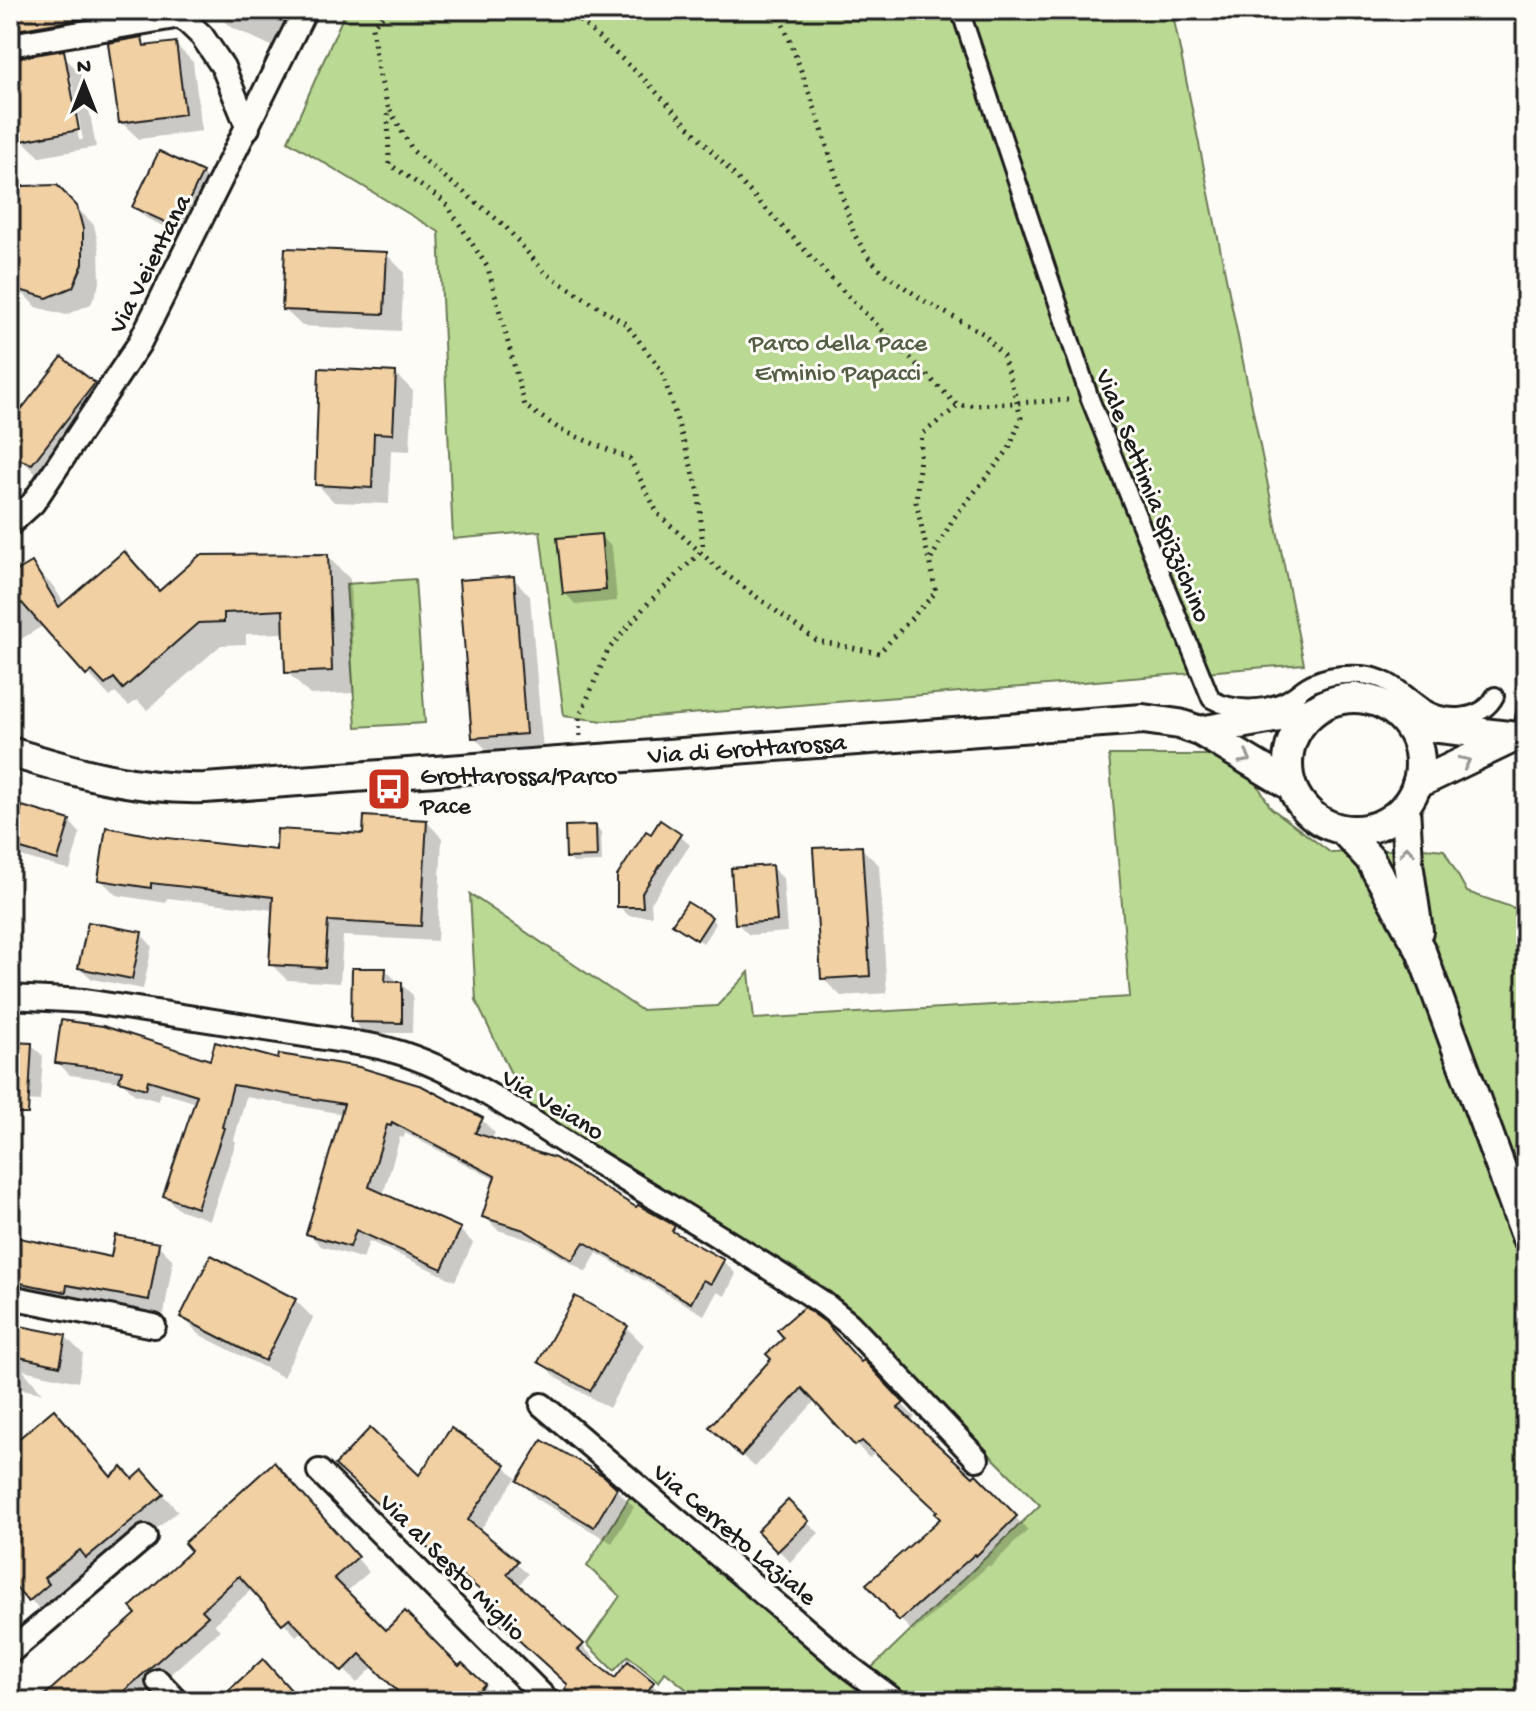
<svg xmlns="http://www.w3.org/2000/svg" width="1536" height="1711" viewBox="0 0 1536 1711" font-family="'Gochi Hand',sans-serif">
<rect width="100%" height="100%" fill="#fdfcf7"/>
<filter id="ink" filterUnits="userSpaceOnUse"><feTurbulence type="fractalNoise" baseFrequency=".0125" numOctaves="2"/><feDisplacementMap in="SourceGraphic" scale="16" xChannelSelector="R" yChannelSelector="G"/><feConvolveMatrix kernelMatrix="1 2 1 2 8 2 1 2 1" color-interpolation-filters="sRGB"/></filter>
<g filter="url(#ink)">
<g fill="#bad992" stroke="#6b7a57" stroke-width="2">
<path d="M346,10h826l132,654 -701,57 -39,-5 -24,-185 -87,8 -14,-307 -151,-91z"/>
<path d="M415,579l10,144 -69,4 -10,-143z"/>
<path d="M1109,755h99l42,17 21,36 60,45 92,-5 21,2 23,42 59,20v674l-3,25 3,1v89h-825l-36,-29 -6,10 -31,-26 -14,15 -27,-27 33,-48 -33,-30 44,-71 226,187 183,-177 -223,-223 -292,-179 -49,-102 -6,-107 171,116 76,-4 32,-34 5,47 376,-22z"/>
</g>
<g fill="#0003" fill-rule="evenodd">
<path d="M10,10h140l2,10 -142,24z"/>
<path d="M214,10h84l-18,40 -49,-23z"/>
<path d="M142,44l4,4 29,-4 18,18 9,69 -63,8 -18,-17z"/>
<path d="M65,58l18,18 13,71 -56,10 -18,-17 -12,-72zM67,76h4l12,64h-4z"/>
<path d="M202,173l11,12 -25,53 -42,-20 -12,-11z"/>
<path d="M56,187l38,38 5,23 1,35 -9,21 -25,11 -30,-8 -18,-19 -8,-19v-59z"/>
<path d="M386,254l18,18 -3,59 -99,-5 -18,-17z"/>
<path d="M62,359l50,43 -74,74 -14,-14 -14,1v-36z"/>
<path d="M395,373l18,18 -3,60 -19,-1 -2,54 -55,-2 -17,-18z"/>
<path d="M600,536l12,11 5,54 -41,4 -11,-12z"/>
<path d="M327,556l23,23 4,114 -44,2 -23,-23 -2,-39 -39,1v10l-25,1 -74,65 -10,-10 -8,6 -14,-13 -5,4 -66,-72 -34,21v-68l21,-13 23,22 11,18 81,-29 14,16z"/>
<path d="M513,578l17,18 13,155 -51,4 -18,-18z"/>
<path d="M69,821l11,12 -10,37 -46,-13 -11,-11z"/>
<path d="M426,821l16,17 -5,103 -94,-5 -3,47 -53,-3 -16,-16 3,-54 -107,-12 -1,5 -50,-8 -16,-16 58,-40 120,13 86,-15z"/>
<path d="M596,827l5,5 1,30 -29,1 -5,-6z"/>
<path d="M680,836l10,9 -39,58 1,13h-23l-10,-10z"/>
<path d="M861,848l18,17 8,128 -46,3 -18,-17z"/>
<path d="M771,867l12,11 4,54 -38,3 -12,-12z"/>
<path d="M711,918l5,6 -13,19 -28,-19z"/>
<path d="M141,934l11,12 -9,43 -51,-10 -12,-11z"/>
<path d="M385,970l28,25 -1,38h-48l-11,-12z"/>
<path d="M10,1044l21,1 12,11 -3,45 -30,-2z"/>
<path d="M57,1062h222l142,26 61,32 13,13 -4,7 182,88 13,13 37,20 13,13 -11,22 -8,-4 -13,23 -107,-62 -11,19 -47,-29 -41,-13 -13,-13 11,-37 -91,-47 -1,5 -4,-1 -17,58 77,35 13,13 -18,38 -86,-40 -6,18 -42,-13 -13,-13 35,-119 -97,-17 -12,43 2,2 -26,78 -32,-11 -13,-13 32,-93 -36,-11 -3,9 -24,-7 -11,-12 -53,-7z"/>
<path d="M10,1166l9,9 -9,49z"/>
<path d="M10,1238l103,21 45,-14 15,15 -9,54 -82,-15 -1,7 -71,-14z"/>
<path d="M295,1300l18,18 -30,59 -83,-42 -18,-18z"/>
<path d="M10,1326l55,10 18,18 -5,28 -55,-12 19,23 -26,-5 -1,6 -5,-1z"/>
<path d="M626,1327l18,18 -35,63 -51,-29 -17,-17z"/>
<path d="M773,1359l89,6 53,52 -5,5 63,58 2,-3 53,53 -38,37 -1,-2 -76,67 -13,-13 43,-100 -3,-7 -64,-60 -7,6 -53,-58 -61,67 -31,-27z"/>
<path d="M54,1411l59,67 45,11 20,22 -74,61 -8,-7 -37,30 4,6 -18,15 -21,-23 -14,11v-156z"/>
<path d="M504,1467l12,11 -37,54 49,42 -10,12 76,71 -4,5 25,19 13,-17 36,31 -4,6h-80l-12,-12 3,-3 -60,-71 -73,-59 -41,-41 -3,3 -44,-42 70,2z"/>
<path d="M287,1478l82,94 -24,21 41,39 73,37 3,-3 34,32 -2,3h-84l-36,-35 -17,17 -53,-54 -8,7 -43,-48 -39,36 6,6 -80,71h-100z"/>
<path d="M520,1481l96,8 18,18 -22,36 -75,-44z"/>
<path d="M788,1503l31,30 -29,29 -30,-31z"/>
</g>
<g fill="#f1d0a3" stroke="#1c1c1c" stroke-width="2">
<path d="M10,10h123l-123,21z"/>
<path d="M142,37l2,9 32,-4 9,72 -66,9 -11,-80z"/>
<path d="M64,50l15,80 -58,11 -11,-58v-24z"/>
<path d="M159,151l44,21 -27,55 -44,-20z"/>
<path d="M57,185l20,21 6,23v35l-10,23 -26,11 -31,-9 -6,-14v-71l13,-18z"/>
<path d="M285,248l102,4 -3,62 -102,-4z"/>
<path d="M62,357l33,26 -63,81 -14,-5 -8,-35z"/>
<path d="M319,368l77,4 -3,62 -19,-1 -2,55 -57,-3z"/>
<path d="M601,534l5,56 -43,4 -6,-56z"/>
<path d="M124,551l35,40 41,-36 128,-1 4,117 -47,2 -2,-63 -59,3v9l-26,1 -75,66 -9,-11 -9,7 -13,-14 -6,5 -64,-73 -12,7v-35l22,-13 27,45z"/>
<path d="M514,576l12,158 -54,4 -13,-158z"/>
<path d="M22,806l48,14 -12,40 -47,-14z"/>
<path d="M364,816l63,4 -6,106 -93,-5 -3,47 -56,-3 4,-68 -122,-14v5l-53,-8 8,-53 52,10 118,13 1,-21 86,5z"/>
<path d="M660,820l21,14 -39,59 1,14h-26v-31l29,-45 5,3z"/>
<path d="M596,825l1,32 -31,1 -1,-32z"/>
<path d="M862,846l8,130 -49,3 -8,-131z"/>
<path d="M772,865l5,56 -42,3 -4,-56z"/>
<path d="M687,902l25,15 -15,23 -25,-16z"/>
<path d="M88,922l54,10 -10,47 -54,-11z"/>
<path d="M352,968h34l-1,13 17,1v41l-51,-1z"/>
<path d="M61,1020l42,6 107,34 5,-18 63,17 1,-5 80,13 63,19 61,32 -8,15 80,25 81,49 2,-2 37,21 -3,5 52,29 -13,24 -8,-4 -12,23 -107,-61 -12,18 -48,-30 -42,-13 13,-41 -103,-54 -1,4 -4,-1 -18,62 92,41 -19,41 -86,-39 -6,17 -44,-13 38,-130 -111,-19 -11,42 2,1 -27,80 -34,-12 34,-101 -49,-15 -2,9 -27,-8 3,-10 -67,-8z"/>
<path d="M10,1042l22,1 -4,71h-18z"/>
<path d="M115,1235l44,8 -10,57 -82,-15 -1,7 -56,-11v-45l101,21z"/>
<path d="M211,1255l85,44 -31,62 -85,-44z"/>
<path d="M575,1296l53,30 -38,65 -52,-29z"/>
<path d="M804,1307l21,15 36,40 3,-2 24,26 16,17 -6,5 75,69 3,-3 41,42 -41,40 -1,-2 -76,67 -33,-37 74,-65 -5,-6 2,-2 -75,-70 -7,5 -53,-58 -61,68 -32,-29 62,-68 -5,-5 18,-16 -7,-8z"/>
<path d="M10,1324l56,11 -6,31 -50,-11z"/>
<path d="M54,1409l57,68 11,-10 11,12 10,-9 21,24 -78,64 -6,-8 -36,28 5,6 -21,18 -18,-22v-134z"/>
<path d="M370,1428l49,47 32,-47 55,37 -38,55 50,41 -11,13 77,70 -6,6 37,28 13,-17 26,21 -12,17 3,2h-64l-16,-12 3,-4 -67,-61 9,-10 -86,-69 -39,-40 -3,3 -47,-43z"/>
<path d="M542,1440l62,36 13,12 -23,39 -77,-46z"/>
<path d="M274,1462l84,95 -24,21 52,52 19,-19 54,55 3,-3 23,21 -17,17h-61l-47,-47 -18,18 -53,-54 -7,6 -43,-48 -37,34 6,6 -95,85h-75l98,-87 -6,-7 61,-56 -7,-8z"/>
<path d="M788,1500l21,21 -32,31 -20,-21z"/>
<path d="M263,1659l38,42h-84z"/>
</g>
<g fill="none" stroke-linecap="round" stroke-linejoin="round">
<g stroke="#1c1c1c" stroke-width="17">
<path id="service" d="M1519,736l7,-35"/>
</g>
<g stroke="#1c1c1c" stroke-width="22">
<path id="pedestrian" d="M960,10l130,389 121,300c23,13 54,12 77,0 9,-5 16,-13 26,-17 14,-7 32,-8 48,-7 28,2 41,19 63,34 22,13 58,11 70,-13"/>
</g>
<g stroke="#1c1c1c" stroke-width="28">
<g id="minor">
<path d="M175,10l27,26 21,31 25,61"/>
<path d="M10,45l171,-29"/>
<path d="M10,524l23,-21 106,-159 166,-334"/>
<path d="M10,997l75,4 284,44c77,14 145,66 211,107 81,50 164,98 243,151l26,21 128,135"/>
<path d="M10,1297l144,29"/>
<path d="M542,1405l310,264 43,32"/>
<path d="M319,1471l229,230"/>
<path d="M10,1652l135,-115"/>
<path d="M158,1681l19,20"/>
</g>
</g>
<g stroke="#1c1c1c" stroke-width="34">
<g id="tertiary">
<circle cx="1354" cy="764" r="66"/>
<path d="M1404,720l27,7 95,11"/>
<path d="M1200,731l113,-20"/>
<path d="M10,752c65,20 126,38 195,36l938,-69 36,5 21,7 91,55"/>
<path d="M1417,784l96,-46"/>
<path d="M1405,806l3,57 10,68"/>
<path d="M1343,830l27,29 51,92 105,285"/>
</g>
</g>
<g stroke="#1c1c1c" stroke-width="5" stroke-dasharray="2 6" stroke-linecap="butt">
<path d="M388,10l-16,17 6,43 10,37 1,57 56,38 43,66 37,138 36,24 69,29 28,55 62,56 97,71 62,12 57,-61 -20,-90 6,-68 36,-28 112,-6"/>
<path d="M568,10l75,68 202,215 113,113"/>
<path d="M777,10l14,33 27,74 36,117 14,23 17,17 41,28 58,32 19,22 14,46 4,16 -12,31 -56,70 -22,40"/>
<path d="M390,110l23,41 92,75 40,47 81,51 36,47 37,121 4,59"/>
<path d="M580,736l-1,-18 29,-68 41,-48 52,-50"/>
</g>
<use href="#service" stroke="#fdfcf7" stroke-width="11"/>
<use href="#pedestrian" stroke="#fdfcf7" stroke-width="16"/>
<use href="#minor" stroke="#fdfcf7" stroke-width="22"/>
<use href="#tertiary" stroke="#fdfcf7" stroke-width="28"/>
</g>
<defs><path id="oneway-chevron" d="M-2-3.5L2.5 0L-2 3.5" fill="none" stroke-width="1.6" stroke-linecap="round" stroke-linejoin="round" transform="scale(2)"/></defs>
<g stroke="#989794">
<use href="#oneway-chevron" transform="translate(1246 758) rotate(29)"/>
<use href="#oneway-chevron" transform="translate(1465 762) rotate(-26)"/>
<use href="#oneway-chevron" transform="translate(1407 851) rotate(-93)"/>
</g>
</g>
<defs>
<g id="bus-square" transform="scale(2.3)"><rect x="-9" y="-9" width="18" height="18" rx="4" fill="#c8321e" stroke="#fdfcf7"/><path d="M-5-6H5V4H4V6H2V4H-2V6H-4V4H-5ZM-3.5-4V0h7V-4ZM-3.5 1.2v1.5H-2V1.2ZM2 1.2v1.5H3.5V1.2Z" fill="#fff"/></g>
</defs>
<g fill-rule="evenodd">
<use href="#bus-square" x="389" y="789"/>
</g>
<g text-anchor="middle" stroke-width="6" stroke-linejoin="round" paint-order="stroke">
<g font-size="26" fill="#1c1c1c" stroke="#fdfcf7">
<text transform="translate(148 263) rotate(-63)" y="9">Via Veientana</text>
<text transform="translate(1155 495) rotate(68)" y="9">Viale Settimia Spizzichino</text>
<text transform="translate(747 747) rotate(-4)" y="9">Via di Grottarossa</text>
<text transform="translate(554 1103) rotate(31)" y="9">Via Veiano</text>
<text transform="translate(736 1533) rotate(40)" y="9">Via Cerreto Laziale</text>
<text transform="translate(454 1566) rotate(45)" y="9">Via al Sesto Miglio</text>
</g>
<g font-size="26" fill="#535e45" stroke="#fdfcf7">
<text x="838" y="350">Parco della Pace<tspan x="838" dy="30">Erminio Papacci</tspan></text>
</g>
<g font-size="26" fill="#1c1c1c" stroke="#fdfcf7" text-anchor="start">
<text x="420" y="783">Grottarossa/Parco<tspan x="420" dy="30">Pace</tspan></text>
</g>
</g>
<rect width="1536" height="1711" fill="none" stroke="#fdfcf7" stroke-width="40"/>
<rect x="20" y="20" width="1496" height="1671" fill="none" stroke="#1c1c1c" stroke-width="3" filter="url(#ink)"/>
<g transform="translate(84 84)" stroke="#fdfcf7" stroke-width="6" paint-order="stroke">
<path d="M0-6L14 30L0 20L-14 30Z" fill="#1c1c1c"/>
<text y="-12" font-size="22" font-weight="bold" text-anchor="middle" fill="#1c1c1c">N</text>
</g>
</svg>
